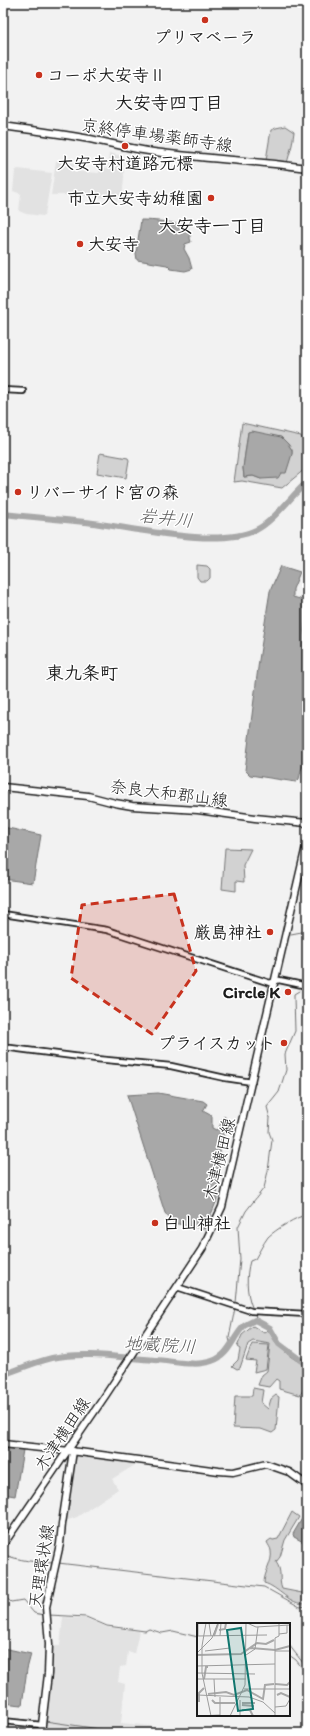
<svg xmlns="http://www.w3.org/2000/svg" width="310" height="1736" viewBox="0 0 310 1736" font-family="Itim,'Klee One',sans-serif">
<rect width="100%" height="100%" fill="#f2f2f2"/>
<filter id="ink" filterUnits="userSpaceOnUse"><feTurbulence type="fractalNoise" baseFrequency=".025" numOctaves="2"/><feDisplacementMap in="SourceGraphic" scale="8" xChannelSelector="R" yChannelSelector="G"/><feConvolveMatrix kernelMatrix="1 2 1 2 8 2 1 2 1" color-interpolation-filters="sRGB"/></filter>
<g filter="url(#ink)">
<g fill="#e2e2e2">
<path d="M109,153l14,3 1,21 -2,23 -44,-5h-27l5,-34 18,2 -1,8 26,2 1,-6 8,1z"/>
<path d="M18,169l34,4 -7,41 -2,2 -17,-2 -7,-3 2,-17 -8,-3 2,-20z"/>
<path d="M77,1454l63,8 -28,17 6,10 -41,28 -12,4 9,-64z"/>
<path d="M63,1617l22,1 22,9 32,4 -5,23 -6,-2 -2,14 -6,1 -2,15 7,2 -4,39 30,3v7l-36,-3 -1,3h-111v-10l42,6 6,-48v-35h9z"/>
</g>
<g fill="#d2d2d2" stroke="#777" fill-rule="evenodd">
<path d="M285,126l9,6 -2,13 -5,18 -21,-3 5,-30 5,-2z"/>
<path d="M242,423l59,13 4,10v23l-23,19 -40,-7 -8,1zM248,432l40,12 4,6v4l-31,25 -8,-3 -9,1 -1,-9z"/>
<path d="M100,453l28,5 1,2 -3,18 -29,-5z"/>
<path d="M197,565l10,1 3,3v9l-3,3h-7l-3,-4z"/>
<path d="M225,848l26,1 -8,16 1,17 -8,-1v10l-14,-2z"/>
<path d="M253,1326l11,7 4,-3c10,17 21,28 39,36v18l-7,11 -21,-6v-8l-3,-2 -7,8 -11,-2 4,-10 5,-4 3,-27 -17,-3 -5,3 -8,24 -3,1 -5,-3 6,-6 2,-11 -3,-2 5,-12z"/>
<path d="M252,1344l17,1 -3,24 -12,3 2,-11 -10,-1z"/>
<path d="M253,1388l10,2 -2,13 7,6 3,-10 5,-4 3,2 -3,33 -4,3 -11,-4 -28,-1 2,-32h17z"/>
<path d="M292,1512l7,5 -14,23 -5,17 -4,5c7,10 2,17 6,27l25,5v10c-18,1 -28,-17 -43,-21 0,-11 9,-21 7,-32 0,-3 -3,-6 -4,-9l4,-3 2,1 5,-1z"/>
</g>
<g fill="#a8a8a8" stroke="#707070">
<path d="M141,220c8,0 45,2 48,10 2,4 0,8 2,12l-6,2 -1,5 5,9 3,11 -7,2 -14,-2 -4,-4 -30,-5 -1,-7z"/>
<path d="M252,431l29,6 7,7 4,6v4l-6,19h-5l-3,5 -17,1 -8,-3 -9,1 -1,-9 5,-36z"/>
<path d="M281,566l19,6 -7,17v8l14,4v12l-3,18 3,10v20l-3,12 3,5v80l-6,12 -2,9 -3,3 -46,-7 -5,-5 14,-110 11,-69z"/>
<path d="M3,827l38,8 -8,48 -30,-4z"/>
<path d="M158,1093l45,8 4,3 -4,7 9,5v12l4,2 3,-2 5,-12 6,7 -7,14 -3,12 -3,51 -12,29 -32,-6 -8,-10 -38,-118z"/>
<path d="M3,1446l18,2 2,2 -8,46 -12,-2z"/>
<path d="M307,1510v34l-13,-7 -1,-3z"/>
<path d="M3,1648l28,6 -4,15 -5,36 -19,-2z"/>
</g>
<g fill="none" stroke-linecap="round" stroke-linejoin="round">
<g stroke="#707070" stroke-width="1">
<path d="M291,934l16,-3"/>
<path d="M307,934l-3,6 3,15"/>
<path d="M304,983l3,-22"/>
<path d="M236,1303l4,-44 -2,-32 8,-16 18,-23 4,-17 4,-31 -3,-8 1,-14 -3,-11 12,-15 7,-22 -1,-16 10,-23 -1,-34v-3l5,-3"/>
<path d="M252,1307c-6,-14 -6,-32 -2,-46l5,-2c4,-7 8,-15 13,-22 6,-6 30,-22 39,-22"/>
<path d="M255,1320l1,-6"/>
<path d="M231,1346l-2,-8 6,-30"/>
<path d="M3,1554c16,7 33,8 50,9"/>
<path d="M58,1563l206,24 36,20 7,-1"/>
<path d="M3,1595l8,7 12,-2 11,13 10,2"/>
<path d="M49,1615l37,2 21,9 38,5 4,-2 13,4 11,-2 25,6"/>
<path d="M289,1645l18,23"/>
<path d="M289,1655l7,5 11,14"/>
<path d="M47,1704l1,-7"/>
<path d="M45,1721l82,12"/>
</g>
<g stroke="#a8a8a8" stroke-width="6">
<path d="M3,514c27,3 55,5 82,8 45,5 131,27 171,8 17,-8 36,-35 51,-48"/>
<path d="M3,1375c16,-6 32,-13 49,-17 33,-7 70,0 103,2 18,1 40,7 57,1 18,-6 20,-23 32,-35 3,-2 7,-4 11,-6l15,8 9,16 24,18h4"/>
</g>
<g stroke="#1c1c1c" stroke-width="8">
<g id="minor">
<path d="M3,390l20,1"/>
<path d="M3,914l104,16 163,53 9,-3 28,6"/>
<path d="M3,1047l93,12 75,7 54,12 27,4"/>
<path d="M177,1287l74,24 56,3"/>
<path d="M3,1721l39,4"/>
</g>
</g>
<g stroke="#1c1c1c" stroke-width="9">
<g id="major">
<path d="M3,126c29,4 58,8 87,13 24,5 47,11 72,14 48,6 97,8 145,15"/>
<path d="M3,787l85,9 27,7 17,3 66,4 57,8 52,5"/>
<path d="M3,1444l76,8 140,19 14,1 33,-8 23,8 18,13"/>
<path d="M3,1545l102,-149 97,-147 20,-42 85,-365"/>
<path d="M41,1733l7,-59 1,-30 -3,-37 14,-63 2,-20 11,-73"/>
</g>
</g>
<use href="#minor" stroke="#fff" stroke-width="4.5"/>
<use href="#major" stroke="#fff" stroke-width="6"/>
</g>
</g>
<path fill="#c8321e" fill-opacity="0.2" stroke="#c8321e" stroke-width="3" stroke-dasharray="8 5" stroke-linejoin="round" d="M174,894l22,77 -44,63 -81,-56 11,-73z"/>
<g fill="#c8321e" stroke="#fff" stroke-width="1.5">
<circle cx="205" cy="20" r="4"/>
<circle cx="39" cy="75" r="4"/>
<circle cx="125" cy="146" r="4"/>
<circle cx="211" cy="198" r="4"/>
<circle cx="80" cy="244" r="4"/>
<circle cx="18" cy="492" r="4"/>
<circle cx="270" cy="932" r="4"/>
<circle cx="288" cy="992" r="4"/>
<circle cx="284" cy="1043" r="4"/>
<circle cx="155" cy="1223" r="4"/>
</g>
<g text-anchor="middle" stroke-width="3" stroke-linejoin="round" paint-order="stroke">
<g font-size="17" font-weight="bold" fill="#1c1c1c" stroke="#fff" text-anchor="start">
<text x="205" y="43" text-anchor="middle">プリマベーラ</text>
<text x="47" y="81">コーポ大安寺Ⅱ</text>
<text x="125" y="169" text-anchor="middle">大安寺村道路元標</text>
<text x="203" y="204" text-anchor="end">市立大安寺幼稚園</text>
<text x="88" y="250">大安寺</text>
<text x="26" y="498">リバーサイド宮の森</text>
<text x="262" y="938" text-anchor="end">厳島神社</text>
<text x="280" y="998" text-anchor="end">Circle K</text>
<text x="276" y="1049" text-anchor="end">プライスカット</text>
<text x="163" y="1229">白山神社</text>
</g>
<g font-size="17" fill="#1c1c1c" stroke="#fff">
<text transform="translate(157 135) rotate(8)" y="6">京終停車場薬師寺線</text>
<text transform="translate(169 793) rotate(7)" y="6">奈良大和郡山線</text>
<text transform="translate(219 1159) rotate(-76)" y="6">木津横田線</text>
<text transform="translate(62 1434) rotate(-56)" y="6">木津横田線</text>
<text transform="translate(41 1566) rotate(-81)" y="6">天理環状線</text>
</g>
<g font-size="18" font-weight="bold" fill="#1c1c1c" stroke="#fff">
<text x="169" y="109">大安寺四丁目</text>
<text x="212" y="232">大安寺一丁目</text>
<text x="82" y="679">東九条町</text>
</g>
<g font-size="18" font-style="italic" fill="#5b5b5b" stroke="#fff">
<text transform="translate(166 518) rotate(6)" y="6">岩井川</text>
<text transform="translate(160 1345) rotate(3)" y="6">地蔵院川</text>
</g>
</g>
<g transform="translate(197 1623)">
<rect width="93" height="93" fill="#f2f2f2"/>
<path fill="none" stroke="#a8a8a8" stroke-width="2" d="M22,7l6,-1 1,-6M17,13l4,-12M53,25l25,2 15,-4M0,32l44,-1 16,-11 9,1 8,-4M7,56l2,-12h2M78,61l12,1 3,-3M11,71l18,-2 8,3 13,-5 16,9 2,-14 9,-1M80,72l4,-2 9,4M15,77l3,3h20M2,79v-9l5,-5M45,80h13M45,82l12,1M45,87h8l3,6"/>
<path fill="none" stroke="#9c9c9c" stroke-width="1" d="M9,0l-4,23v27l9,43M12,0l2,13M50,0l9,4 34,-2M82,11l8,-1v-8M0,13l70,-1M1,13v-13M23,13l1,-13M8,28l25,-3M78,28h15M0,30l15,-15 6,-15M49,32l9,-6 3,-22M0,43l78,-2M0,50l58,1M0,56h49M17,56l1,18M47,66h46M0,72l52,2 14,5 12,11M43,77v16M78,84l11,-1 4,-7M1,93l22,-1v-18M33,93l15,-31 1,-62M78,93v-78l4,-2v-13"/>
<path fill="#0f766e" fill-opacity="0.15" stroke="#0f766e" stroke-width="2" d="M44,5l12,81 -15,2 -11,-81z"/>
<rect width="93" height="93" fill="none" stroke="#1c1c1c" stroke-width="2"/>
</g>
<rect width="310" height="1736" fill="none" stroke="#fff" stroke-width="16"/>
<rect x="8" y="8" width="294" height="1720" fill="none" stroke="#1c1c1c" stroke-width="1.5" filter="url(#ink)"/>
</svg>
